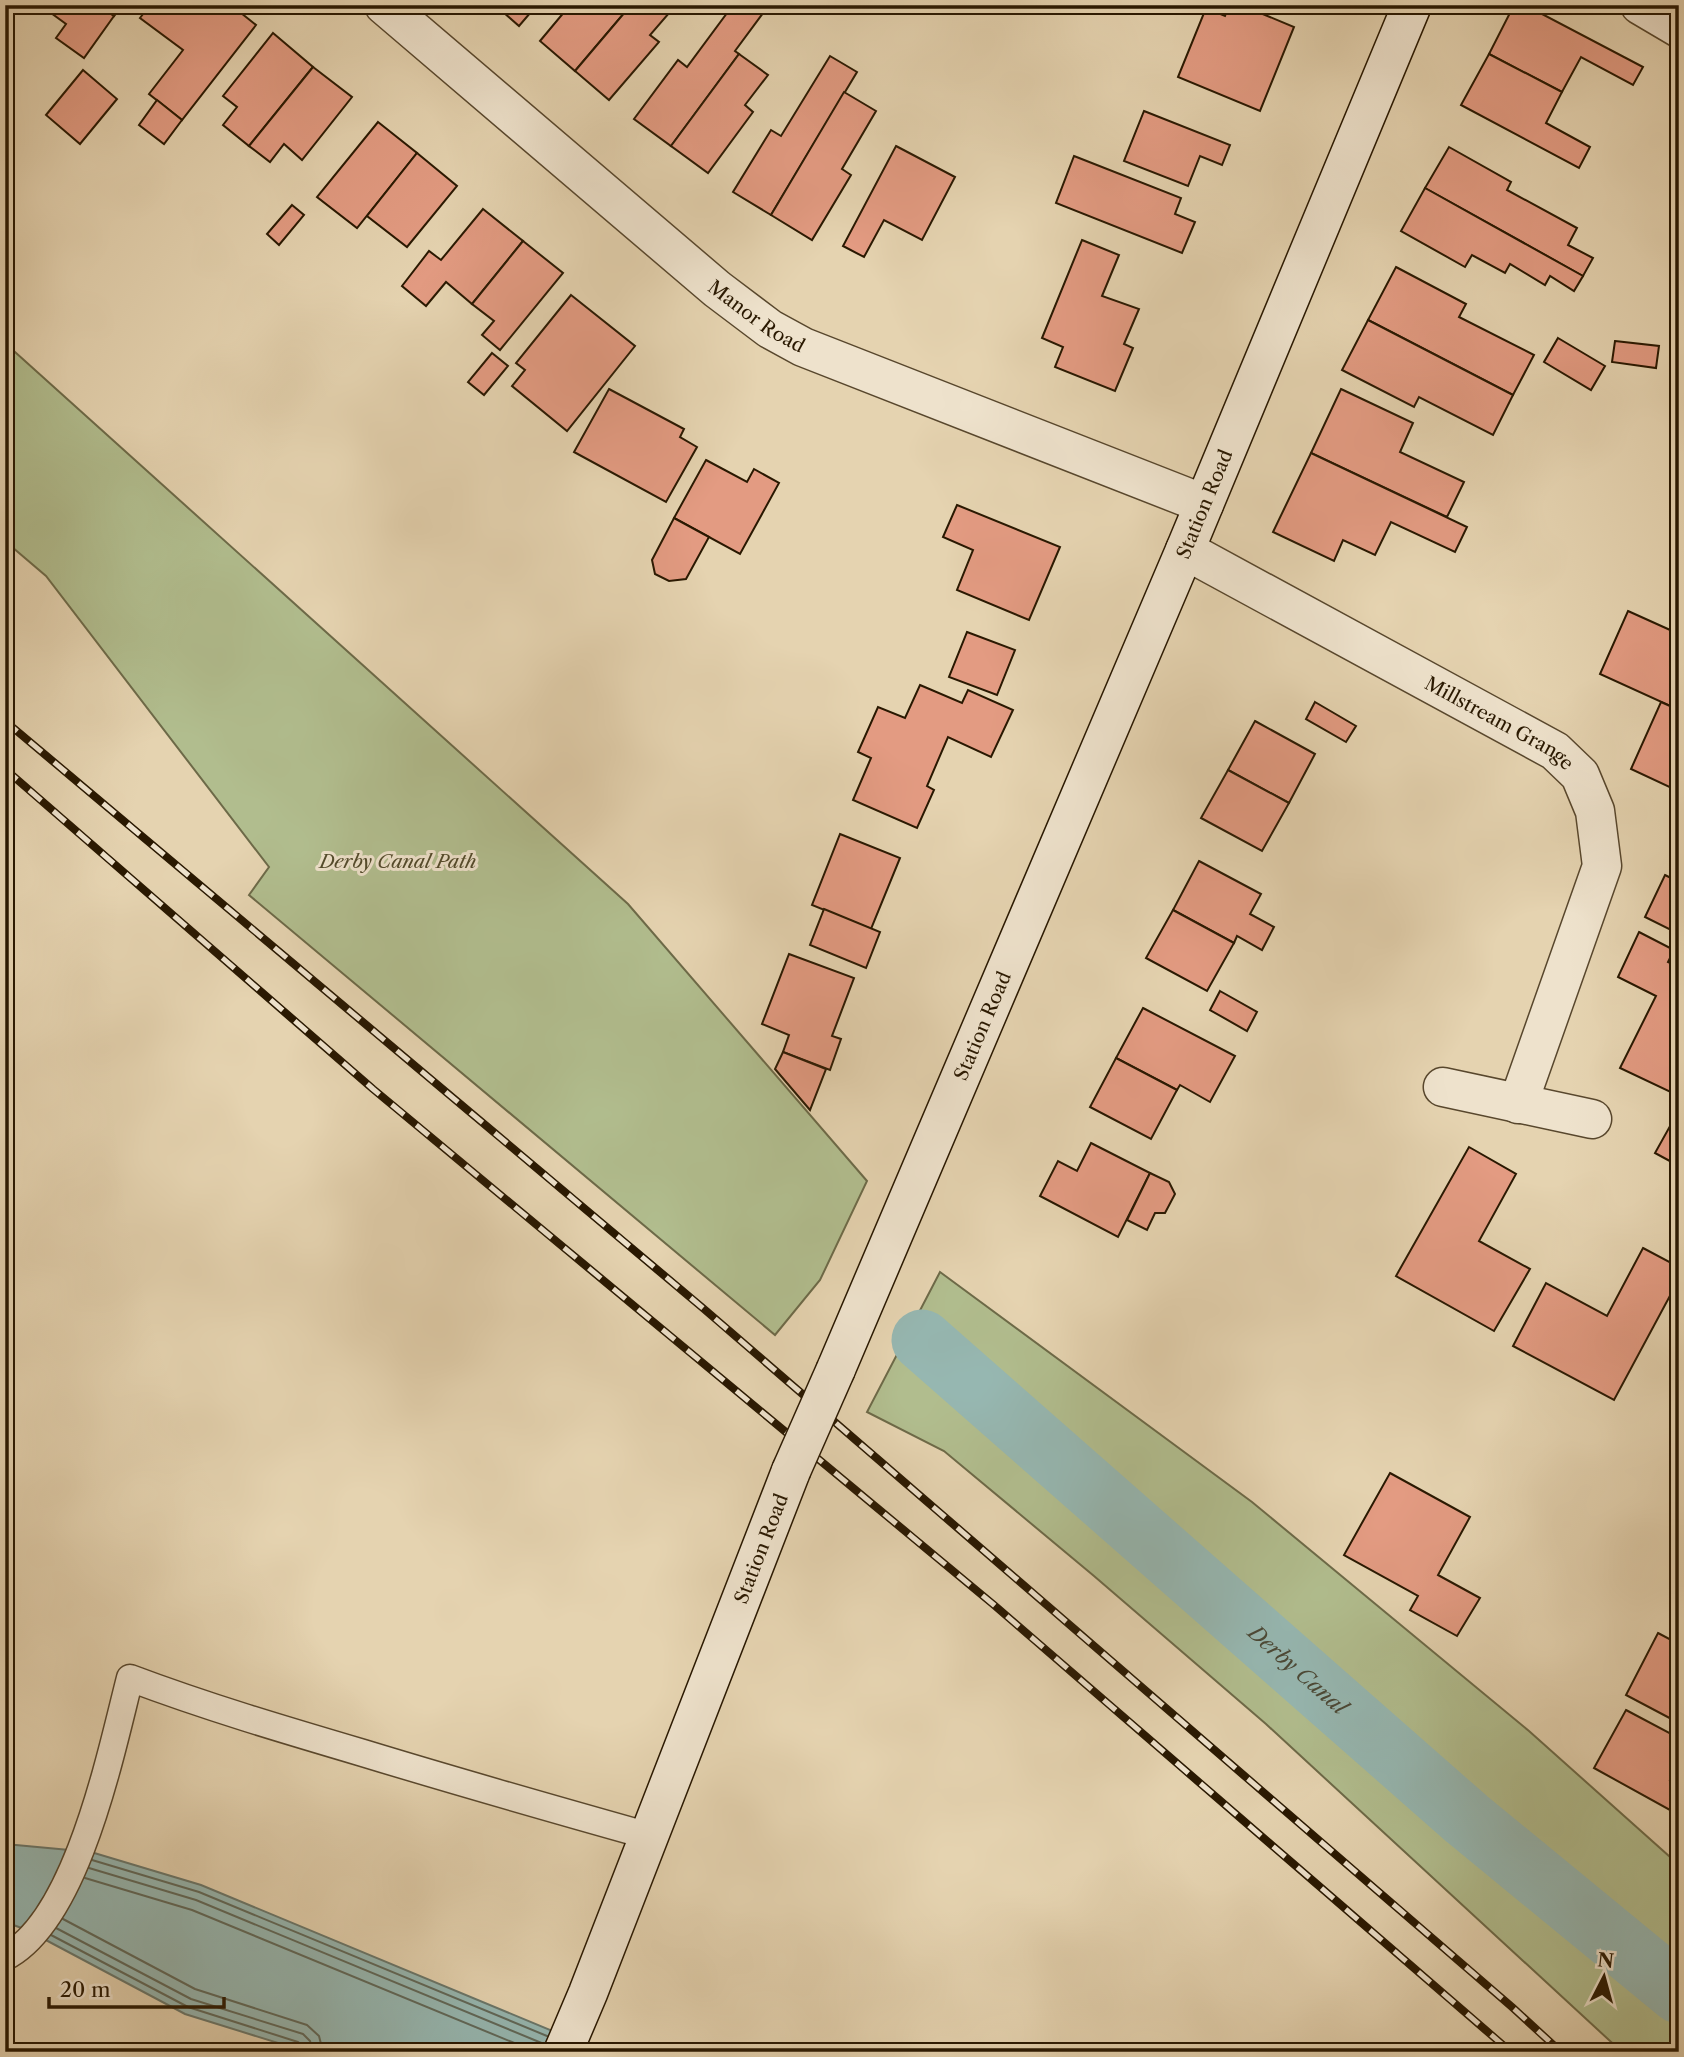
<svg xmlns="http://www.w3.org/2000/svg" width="1684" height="2057" viewBox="0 0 1684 2057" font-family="'Libre Caslon Text',serif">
<rect width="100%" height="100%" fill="#e5d3b0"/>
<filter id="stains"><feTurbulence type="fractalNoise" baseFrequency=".00286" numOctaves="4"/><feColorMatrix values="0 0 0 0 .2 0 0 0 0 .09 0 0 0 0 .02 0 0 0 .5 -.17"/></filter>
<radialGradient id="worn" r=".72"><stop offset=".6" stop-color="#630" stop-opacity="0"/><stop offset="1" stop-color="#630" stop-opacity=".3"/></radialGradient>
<g fill="#b1bd8e" stroke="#6d6a48" stroke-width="2">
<path d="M5,343l623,561 239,277 -47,99 -45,55 -526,-440 20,-28 -223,-291 -41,-35z"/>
<path d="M940,1272l312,230 277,229 150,134v187h-57l-356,-328 -172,-148 -150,-125 -77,-39z"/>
</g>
<path fill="#96b7b1" stroke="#6a776b" stroke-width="2" d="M5,1844l86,8 110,33 402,167h-296l-122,-38 -158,-84 -22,-8z"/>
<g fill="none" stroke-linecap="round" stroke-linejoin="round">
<g stroke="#606859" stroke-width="2">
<path d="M92,1860l107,32 348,144"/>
<path d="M89,1868l107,32 348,144"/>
<path d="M85,1878l107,32 344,142"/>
<path d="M63,1919l132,70 112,36 12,11 4,16"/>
<path d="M56,1928l135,71 112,35 7,7 3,11"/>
<path d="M51,1935l137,72 110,35 5,4 1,6"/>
</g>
<path stroke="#96b7b1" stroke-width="61" id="s1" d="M922,1340l545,479 212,174"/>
</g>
<g fill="#e39b82" stroke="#291801" stroke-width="2">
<path d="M40,5h60l14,11 -30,42 -28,-20 10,-14z"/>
<path d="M100,5h23l-9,11z"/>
<path d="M150,5h81l25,20 -74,95 -33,-26 34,-44 -43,-32z"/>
<path d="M495,5h42l-18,21z"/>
<path d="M570,5h61l-56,66 -35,-30z"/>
<path d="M631,5h45l-26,30 9,7 -50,58 -34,-29z"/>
<path d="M733,5h36l-34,46 4,3 -68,92 -37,-27 44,-59 9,7z"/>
<path d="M1229,5h12l53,22 -34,84 -82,-34 28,-69 19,8z"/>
<path d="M1514,5h11l118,62 -10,18 -52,-28 -19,35 -73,-38z"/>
<path d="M273,33l40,34 -64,79 -26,-21 14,-18 -14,-11z"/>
<path d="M739,54l29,21 -23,30 8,7 -45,61 -37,-27z"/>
<path d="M1489,54l73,38 -16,31 44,24 -11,21 -118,-63z"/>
<path d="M830,56l27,16 -86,143 -38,-23 38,-62 10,6z"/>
<path d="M313,67l39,30 -50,63 -18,-16 -14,18 -21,-16z"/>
<path d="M83,70l34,29 -37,45 -34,-29z"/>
<path d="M844,92l32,19 -34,58 9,6 -39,65 -41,-25z"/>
<path d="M157,100l25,20 -18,24 -25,-19z"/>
<path d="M1144,111l86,34 -8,20 -22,-9 -12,30 -64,-25z"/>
<path d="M378,122l39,31 -60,75 -40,-31z"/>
<path d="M896,146l59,31 -33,63 -38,-20 -20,37 -21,-11z"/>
<path d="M1449,147l62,35 -4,8 70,38 -9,17 25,13 -10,18 -158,-88z"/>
<path d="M417,153l40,33 -50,61 -40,-31z"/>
<path d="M1074,156l107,42 -6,16 20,8 -13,31 -126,-50z"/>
<path d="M1425,188l158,88 -9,15 -24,-15 -5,9 -35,-21 -5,9 -33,-18 -7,12 -64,-36z"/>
<path d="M292,205l12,10 -25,30 -12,-11z"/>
<path d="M483,209l40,32 -51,63 -26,-22 -20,24 -24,-20 27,-35 12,9z"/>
<path d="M1082,240l37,15 -17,41 37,13 -15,35 9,4 -18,43 -60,-24 8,-20 -21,-9z"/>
<path d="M523,241l40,32 -63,77 -18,-15 12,-14 -22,-17z"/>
<path d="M1396,267l70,37 -7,13 75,38 -21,40 -145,-75z"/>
<path d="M571,295l64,51 -68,85 -55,-45 13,-16 -9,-7z"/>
<path d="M1368,320l145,75 -20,40 -74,-38 -5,10 -72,-37z"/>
<path d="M1558,338l47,28 -14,24 -47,-28z"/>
<path d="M1615,341l44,5 -3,22 -44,-6z"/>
<path d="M492,353l16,13 -24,29 -16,-13z"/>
<path d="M609,389l75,40 -4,8 17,10 -31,55 -92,-50z"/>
<path d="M1341,389l72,34 -13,29 64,30 -17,35 -136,-64z"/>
<path d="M1311,453l156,74 -12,25 -64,-30 -16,33 -32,-15 -9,21 -61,-29z"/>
<path d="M706,460l41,22 7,-13 25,14 -39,71 -66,-36z"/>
<path d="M957,505l103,42 -31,73 -72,-30 16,-40 -30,-13z"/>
<path d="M674,518l35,19 -23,42 -17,2 -14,-7 -3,-14z"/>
<path d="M1628,611l51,23v76l-79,-36z"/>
<path d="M967,632l48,18 -18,45 -48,-18z"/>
<path d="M920,685l42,18 6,-13 45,20 -22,47 -43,-20 -21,49 7,4 -17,38 -64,-28 18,-42 -13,-6 20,-45 27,11z"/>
<path d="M1315,702l41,24 -10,16 -40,-23z"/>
<path d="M1661,702l18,8 -1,81 -47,-22z"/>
<path d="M1255,721l60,33 -26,49 -61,-33z"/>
<path d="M1228,770l61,33 -27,48 -61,-33z"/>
<path d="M840,834l60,24 -29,71 -59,-24z"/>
<path d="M1199,861l62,33 -11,20 24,13 -12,23 -25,-14 -3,7 -61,-33z"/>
<path d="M1665,875l14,7v52l-34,-17z"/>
<path d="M824,909l56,23 -14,36 -56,-23z"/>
<path d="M1173,910l61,33 -27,48 -61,-33z"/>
<path d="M1639,932l35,18 -6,12 11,5v129l-59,-28 36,-72 -38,-19z"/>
<path d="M789,954l65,24 -22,58 9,3 -11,31 -47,-18 6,-17 -27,-11z"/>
<path d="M1220,991l37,21 -10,19 -37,-21z"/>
<path d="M1143,1008l92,48 -25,46 -30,-17 -3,5 -61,-32z"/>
<path d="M783,1052l43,17 -16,41 -35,-41z"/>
<path d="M1116,1058l61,32 -26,49 -61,-32z"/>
<path d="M1679,1110v56l-24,-13z"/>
<path d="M1091,1143l59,30 -32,64 -78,-41 18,-35 19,10z"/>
<path d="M1469,1147l47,27 -37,67 51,28 -36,62 -98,-55z"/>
<path d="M1150,1173l19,9 6,12 -10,19h-10l-8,17 -20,-10z"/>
<path d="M1643,1248l36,19v12l-65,121 -101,-54 33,-63 61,33z"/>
<path d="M1390,1473l80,44 -32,58 42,23 -23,38 -47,-26 8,-14 -74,-41z"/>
<path d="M1658,1633l21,11v79l-53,-28z"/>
<path d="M1626,1710l53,28v26l-9,16 9,5v30l-85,-47z"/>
</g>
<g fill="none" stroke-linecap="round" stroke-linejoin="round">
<g stroke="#58472d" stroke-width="29">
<path id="service" d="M5,1957c72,-36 106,-205 125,-279 77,29 155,52 233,75 95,29 190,56 286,83"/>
</g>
<g stroke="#58472d" stroke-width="41">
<g id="minor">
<path id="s2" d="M384,5l333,284 53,40 33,18 401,157"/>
<path d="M1640,5l39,23"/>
<path id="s3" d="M1185,550l370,201 25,24 15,36 7,55 -84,238"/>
<path d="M1443,1087l149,32"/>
</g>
</g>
<g stroke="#291801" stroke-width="41">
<g id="secondary">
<path id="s4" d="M836,1369l349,-819 227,-545"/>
<path id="s5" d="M563,2052l25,-59 203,-522"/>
</g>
</g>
<use href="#service" stroke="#eee2cc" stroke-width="26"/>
<use href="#minor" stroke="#eee2cc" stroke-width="38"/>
<use href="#secondary" stroke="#eee2cc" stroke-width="38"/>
<g stroke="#291801" stroke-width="8">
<g id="rail">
<path d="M5,721l699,588 808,698 49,45"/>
<path d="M5,769l368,320 621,516 517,447"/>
</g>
</g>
<use href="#rail" stroke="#eee2cc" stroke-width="5" stroke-dasharray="16" stroke-linecap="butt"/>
<g stroke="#291801" stroke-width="41" stroke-linecap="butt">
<path id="secondary-bridge" d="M791,1471l45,-102"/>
</g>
<use href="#secondary-bridge" stroke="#eee2cc" stroke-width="38"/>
</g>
<g text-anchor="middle" stroke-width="6" stroke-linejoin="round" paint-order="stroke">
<g font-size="19" fill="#291801" stroke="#eee2cc">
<text dy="7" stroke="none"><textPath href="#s2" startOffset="486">Manor Road</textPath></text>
<text dy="7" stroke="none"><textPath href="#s4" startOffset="940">Station Road</textPath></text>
<text dy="7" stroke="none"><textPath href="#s3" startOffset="359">Millstream Grange</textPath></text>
<text dy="7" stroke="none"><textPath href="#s4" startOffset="373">Station Road</textPath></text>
<text dy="7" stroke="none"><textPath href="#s5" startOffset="541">Station Road</textPath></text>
</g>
<g font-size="19" font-style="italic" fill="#524a2b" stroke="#eee2cc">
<text x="398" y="868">Derby Canal Path</text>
</g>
<g font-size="21" font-style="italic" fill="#4a4836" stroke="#eee2cc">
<text dy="7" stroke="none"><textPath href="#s1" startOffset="500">Derby Canal</textPath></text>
</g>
</g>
<rect width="1684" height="2057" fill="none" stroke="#e5d3b0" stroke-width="28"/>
<rect x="7" y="7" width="1670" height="2043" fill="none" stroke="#291801" stroke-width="3.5"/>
<rect x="14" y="14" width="1656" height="2029" fill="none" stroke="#291801" stroke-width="2"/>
<g transform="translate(1604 1977) rotate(6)" stroke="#eee2cc" stroke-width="5" paint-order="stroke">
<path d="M0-5L12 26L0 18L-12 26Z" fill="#291801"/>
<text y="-10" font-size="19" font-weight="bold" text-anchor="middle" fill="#291801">N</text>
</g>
<path d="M49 1997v10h175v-10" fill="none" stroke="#291801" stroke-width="3.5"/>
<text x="60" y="1997" font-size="21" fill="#291801" stroke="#eee2cc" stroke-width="5" paint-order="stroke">20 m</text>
<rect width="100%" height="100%" filter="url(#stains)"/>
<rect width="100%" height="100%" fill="url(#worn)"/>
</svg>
